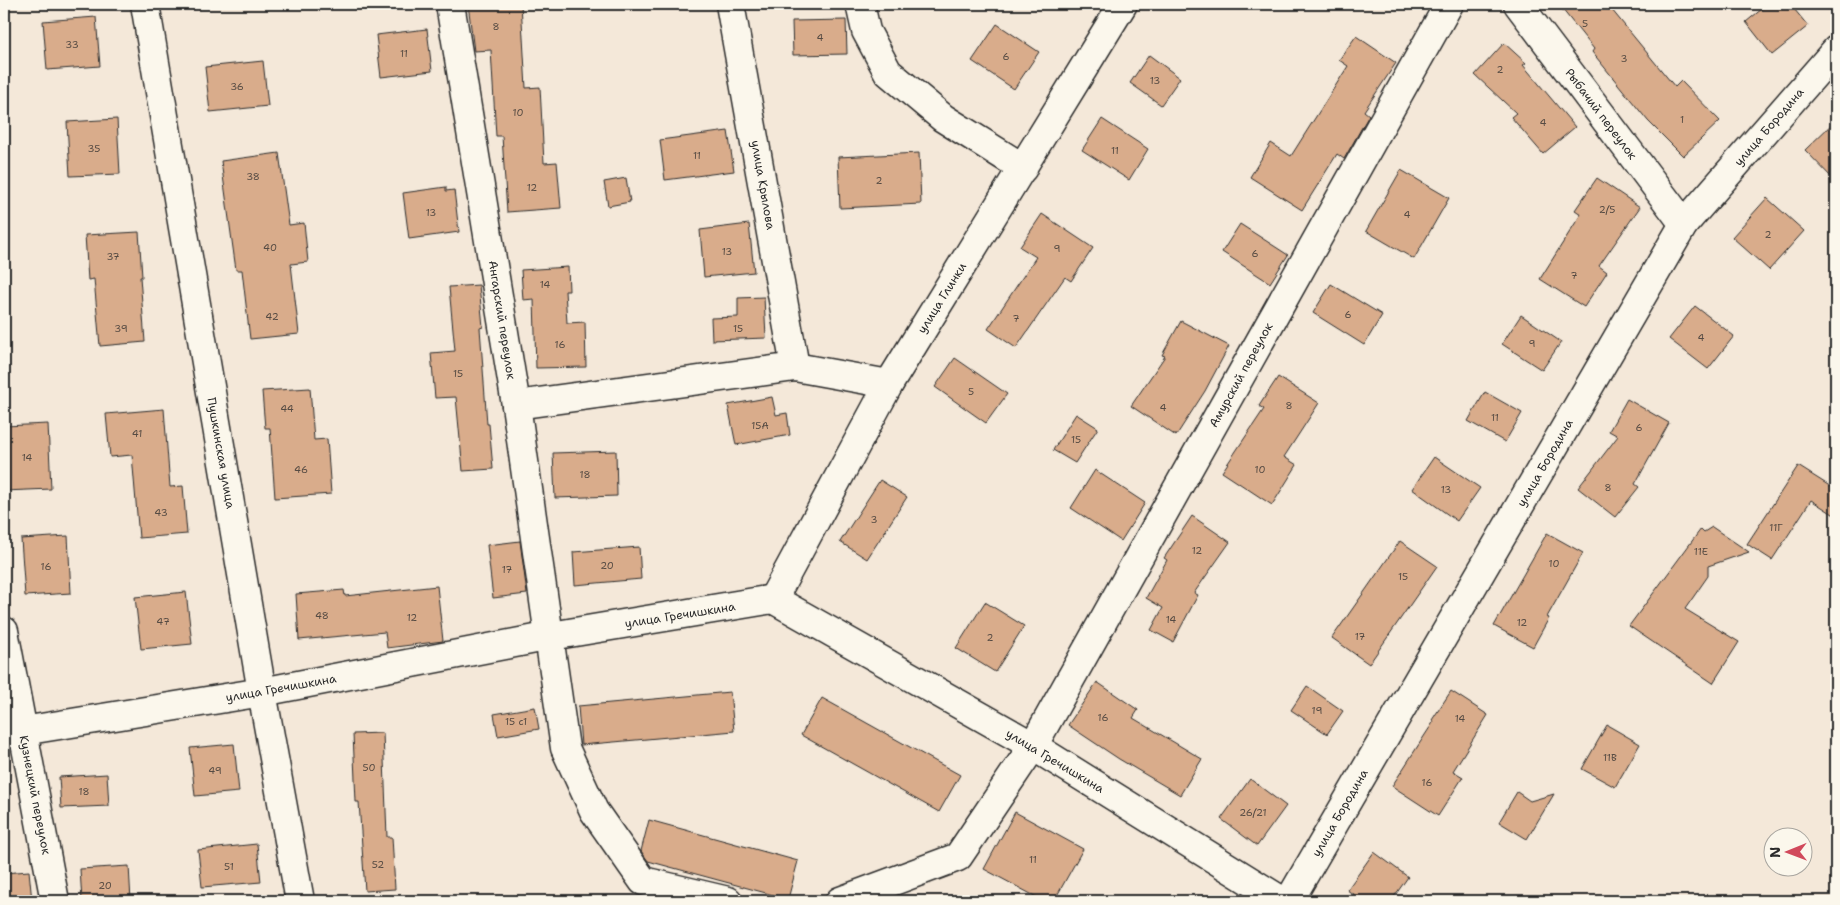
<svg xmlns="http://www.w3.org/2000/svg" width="1840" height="905" viewBox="0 0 1840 905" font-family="'Shantell Sans',sans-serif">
<rect width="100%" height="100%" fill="#f4e8d9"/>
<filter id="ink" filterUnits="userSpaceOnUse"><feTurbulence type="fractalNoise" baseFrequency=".02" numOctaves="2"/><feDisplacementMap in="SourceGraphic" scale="10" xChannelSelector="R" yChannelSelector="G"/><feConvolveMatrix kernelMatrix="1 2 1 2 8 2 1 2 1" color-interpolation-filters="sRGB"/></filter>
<g filter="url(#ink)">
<g fill="#d9ac8b" stroke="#2b2b2b">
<path d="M468,4h53l5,84 14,-1 4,76 13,-1 4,46 -54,4 -5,-76h-6l-5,-86 -17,1z"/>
<path d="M1558,4h49l68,83 6,-6 39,40 -37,35 -35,-35 -56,-69 2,-3z"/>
<path d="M1768,4h22l18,22 -36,29 -26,-33z"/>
<path d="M96,17l4,49 -53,4 -4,-49z"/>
<path d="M846,20l1,34 -54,1 -1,-34z"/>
<path d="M997,24l42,28 -25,37 -42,-28z"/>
<path d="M427,29l5,42 -51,6 -5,-42z"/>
<path d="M1356,36l40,27 -32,48 5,4 -25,44 -7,-5 -35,56 -52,-33 21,-34 20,13 57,-90 -9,-6z"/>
<path d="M1504,43l22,20 -3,2 52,62 -32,27 -32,-37 5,-4 -41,-38z"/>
<path d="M1149,55l31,23 -19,27 -31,-22z"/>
<path d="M263,61l5,45 -58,6 -5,-45z"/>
<path d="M117,119l3,55 -50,2 -3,-54z"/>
<path d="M1102,119l46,30 -19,31 -47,-30z"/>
<path d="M1836,120v62l-31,-32z"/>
<path d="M728,131l6,40 -69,9 -5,-40z"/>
<path d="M279,153l10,72 15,-2 4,39 -17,2 8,70 -49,5 -8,-69h-6l-15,-109z"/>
<path d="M919,153l2,51 -81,4 -2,-51z"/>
<path d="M1401,170l48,28 -35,61 -48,-28z"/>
<path d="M626,178l4,24 -22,4 -4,-24z"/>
<path d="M1597,178l43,29 -41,59 8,6 -23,35 -44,-28 41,-65 -6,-4z"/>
<path d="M446,187v4l8,-1 5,42 -50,7 -6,-46z"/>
<path d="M1767,198l37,33 -35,39 -37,-33z"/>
<path d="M1042,214l51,34 -22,33 -6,-4 -49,71 -28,-19 48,-72 -16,-10z"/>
<path d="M749,224l5,48 -50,5 -4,-47z"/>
<path d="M1240,224l48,31 -18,28 -48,-31z"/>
<path d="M139,232l3,45h-2l5,65 -45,4 -6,-67 -6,1 -3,-45z"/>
<path d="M568,267l1,24h-4l2,32 18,-1 1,45 -50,1 -2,-69 -11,1 -2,-30z"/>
<path d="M1331,284l51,31 -18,30 -51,-32z"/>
<path d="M479,285l4,42 -3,1 7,96h2l4,45 -30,2 -7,-74 -21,1 -4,-45 24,-2 -6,-64z"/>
<path d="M764,297l2,41 -54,2 -1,-22 27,-1v-19z"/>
<path d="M1695,306l39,30 -26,33 -39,-30z"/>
<path d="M1521,315l40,27 -19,28 -40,-26z"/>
<path d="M1181,321l48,25 -24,45 -29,45 -45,-30 34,-50 -3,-1z"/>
<path d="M955,358l52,36 -21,29 -51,-36z"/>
<path d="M1278,377l41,26 -35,54 13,8 -25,40 -50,-33 42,-63 -5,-3z"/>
<path d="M310,388l4,52 13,-1 4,55 -56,4 -5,-70h-5l-3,-37z"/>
<path d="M1485,392l37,21 -17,29 -37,-21z"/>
<path d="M772,397l4,18 11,-2 3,22 -54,10 -8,-40z"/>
<path d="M1627,399l42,24 -34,61 4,3 -24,30 -37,-29 40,-52 -9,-5z"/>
<path d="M164,409l6,78 13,-1 4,48 -48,4 -7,-83 -22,2 -4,-43z"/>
<path d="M1076,414l22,14 -23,35 -22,-13z"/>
<path d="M48,424l3,65 -47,2v-65z"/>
<path d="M616,451l1,45 -62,2 -2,-45z"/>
<path d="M1434,457l46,31 -23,33 -45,-32z"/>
<path d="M1798,466l38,24v26l-25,-16 -39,60 -25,-16z"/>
<path d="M1095,470l50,33 -24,38 -50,-33z"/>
<path d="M880,480l27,17 -40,62 -27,-17z"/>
<path d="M1192,516l38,26 -36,51 4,2 -25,47 -22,-12 12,-22 -17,-10 21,-38 -3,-2z"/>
<path d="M1712,527l37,25 -41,14v10l-23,33 54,33 -26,41 -84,-57 72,-97 3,3z"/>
<path d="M1547,533l36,20 -36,64 2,1 -16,29 -39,-21z"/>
<path d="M68,536l3,57 -46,3 -4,-57z"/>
<path d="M520,541l7,53 -34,4 -6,-53z"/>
<path d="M1400,541l37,25 -68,98 -37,-26z"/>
<path d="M639,547l2,32 -66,6 -2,-33z"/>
<path d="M437,586l6,55 -56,7 -2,-16 -86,8 -3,-46 48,-4 1,6z"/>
<path d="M186,592l6,52 -51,5 -6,-52z"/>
<path d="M985,602l39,24 -29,46 -39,-24z"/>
<path d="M1097,682l41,28 -5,8 69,41 -22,36 -61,-36 -51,-34z"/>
<path d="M1307,686l36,25 -16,23 -36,-24z"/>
<path d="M1451,691l37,24 -35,56 10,6 -25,39 -46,-30 42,-65 -2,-1z"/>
<path d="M730,692l4,39 -153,14 -3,-39z"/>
<path d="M822,698l138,77 -21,37 -138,-77z"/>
<path d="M535,707l4,22 -41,7 -4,-22z"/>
<path d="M1607,725l33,19 -25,43 -33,-18z"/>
<path d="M383,733l4,104h5l3,52 -30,2 -6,-89h-3l-3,-68z"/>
<path d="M234,744l5,48 -44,4 -5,-48z"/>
<path d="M107,774l2,32 -48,2 -2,-31z"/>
<path d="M1250,779l36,27 -29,40 -36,-27z"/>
<path d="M1517,792l13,9 24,-7 -27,45 -28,-17z"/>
<path d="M1015,812l68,37 -29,52h-10l-60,-32z"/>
<path d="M649,820l149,41 -10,38 -140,-38 -7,-10z"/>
<path d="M257,844l4,38 -59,5 -4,-37z"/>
<path d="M1374,852l34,25 -17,24h-28l-16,-11z"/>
<path d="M129,866l2,35h-49l-2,-32z"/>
<path d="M29,871l3,30h-28v-28z"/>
</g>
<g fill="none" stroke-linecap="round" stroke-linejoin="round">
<g stroke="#2b2b2b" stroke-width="31">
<g id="minor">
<path d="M145,4l117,688 38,209"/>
<path d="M450,4l66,401 49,343 29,63 49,70 85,20"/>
<path d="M730,4l65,363"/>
<path d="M860,4l6,27 22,41 55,46 80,50"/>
<path d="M1518,4l166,220"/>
<path d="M516,405l279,-38 94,17"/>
<path d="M773,599l116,-215 234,-380"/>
<path d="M4,631l51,270"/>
<path d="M4,734l258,-42 289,-56 222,-37 260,147 249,155"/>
<path d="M840,901l118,-44 75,-111 416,-742"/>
<path d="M1289,901l395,-677 152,-174"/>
</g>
</g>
<path stroke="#2b2b2b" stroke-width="3" stroke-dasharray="1 4" stroke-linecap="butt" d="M1834,4l2,3"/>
<use href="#minor" stroke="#fbf7ec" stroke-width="28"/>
</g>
</g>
<g text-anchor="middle" stroke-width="4.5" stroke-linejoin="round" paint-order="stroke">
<g font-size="10" fill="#564b43">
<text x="1585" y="27">5</text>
<text x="496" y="30">8</text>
<text x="820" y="41">4</text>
<text x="72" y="48">33</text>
<text x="404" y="57">11</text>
<text x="1006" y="60">6</text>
<text x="1624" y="62">3</text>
<text x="1500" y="73">2</text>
<text x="1155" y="84">13</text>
<text x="237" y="90">36</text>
<text x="518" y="116">10</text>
<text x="1682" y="123">1</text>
<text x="1543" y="126">4</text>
<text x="94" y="152">35</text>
<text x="1115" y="154">11</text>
<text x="697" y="159">11</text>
<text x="253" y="180">38</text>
<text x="879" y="184">2</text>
<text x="532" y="191">12</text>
<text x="1607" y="213">2/5</text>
<text x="431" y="216">13</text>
<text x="1407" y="218">4</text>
<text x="1768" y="238">2</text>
<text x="270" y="251">40</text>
<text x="1057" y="252">9</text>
<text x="727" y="255">13</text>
<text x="1255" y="257">6</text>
<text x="113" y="260">37</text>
<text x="1574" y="279">7</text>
<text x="545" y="288">14</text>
<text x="1348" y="318">6</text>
<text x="272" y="320">42</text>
<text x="1016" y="322">7</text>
<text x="121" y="332">39</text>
<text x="738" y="332">15</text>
<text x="1701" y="341">4</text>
<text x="1532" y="347">9</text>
<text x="560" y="348">16</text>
<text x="458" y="377">15</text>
<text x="971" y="395">5</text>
<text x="1289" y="409">8</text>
<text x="1163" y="411">4</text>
<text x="287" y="412">44</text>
<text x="1495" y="421">11</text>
<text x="760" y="429">15А</text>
<text x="1639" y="431">6</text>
<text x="137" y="437">41</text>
<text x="1076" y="443">15</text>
<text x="27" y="461">14</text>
<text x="301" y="473">46</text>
<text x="1260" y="473">10</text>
<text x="585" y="478">18</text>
<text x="1608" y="491">8</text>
<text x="1446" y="493">13</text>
<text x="161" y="516">43</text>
<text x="874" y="523">3</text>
<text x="1776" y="531">11Г</text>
<text x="1197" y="554">12</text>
<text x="1701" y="555">11Е</text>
<text x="1554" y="567">10</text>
<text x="607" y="569">20</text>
<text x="46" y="570">16</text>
<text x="507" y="573">17</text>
<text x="1403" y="580">15</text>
<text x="322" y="619">48</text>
<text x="412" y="621">12</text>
<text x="1171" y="623">14</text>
<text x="163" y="625">47</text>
<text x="1522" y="626">12</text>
<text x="1360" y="640">17</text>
<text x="990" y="641">2</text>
<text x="1317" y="714">19</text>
<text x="1103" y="721">16</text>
<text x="1460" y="722">14</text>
<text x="516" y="725">15 с1</text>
<text x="1610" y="761">11В</text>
<text x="369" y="771">50</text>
<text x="215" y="774">49</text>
<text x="1427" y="786">16</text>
<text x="84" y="795">18</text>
<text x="1253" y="816">26/21</text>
<text x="1033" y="863">11</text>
<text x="378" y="868">52</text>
<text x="229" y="870">51</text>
<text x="105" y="889">20</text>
</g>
<g font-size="12" fill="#2b2b2b" stroke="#fbf7ec">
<text transform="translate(1601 114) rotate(53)" y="4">Рыбачий переулок</text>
<text transform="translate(1769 127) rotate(-49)" y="4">улица Бородина</text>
<text transform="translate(763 185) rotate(80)" y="4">улица Крылова</text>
<text transform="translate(942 298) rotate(-58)" y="4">улица Глинки</text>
<text transform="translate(502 320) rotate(81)" y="4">Ангарский переулок</text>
<text transform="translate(1241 375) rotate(-61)" y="4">Амурский переулок</text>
<text transform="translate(221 453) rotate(80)" y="4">Пушкинская улица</text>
<text transform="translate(1545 463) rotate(-60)" y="4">улица Бородина</text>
<text transform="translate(680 615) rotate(-9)" y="4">улица Гречишкина</text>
<text transform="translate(281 688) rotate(-10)" y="4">улица Гречишкина</text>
<text transform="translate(1055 761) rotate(31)" y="4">улица Гречишкина</text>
<text transform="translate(35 795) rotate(79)" y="4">Кузнецкий переулок</text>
<text transform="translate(1340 813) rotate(-60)" y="4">улица Бородина</text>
</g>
</g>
<rect width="1840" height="905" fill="none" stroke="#fbf7ec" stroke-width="20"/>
<rect x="10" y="10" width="1820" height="885" fill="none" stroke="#2b2b2b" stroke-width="2" filter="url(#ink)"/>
<g transform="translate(1788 852) rotate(269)"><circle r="24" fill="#fbf7ec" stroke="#a8a59f"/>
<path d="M0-4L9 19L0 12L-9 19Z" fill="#d1495b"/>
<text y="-8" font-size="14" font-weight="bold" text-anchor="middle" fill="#2b2b2b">N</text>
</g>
</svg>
